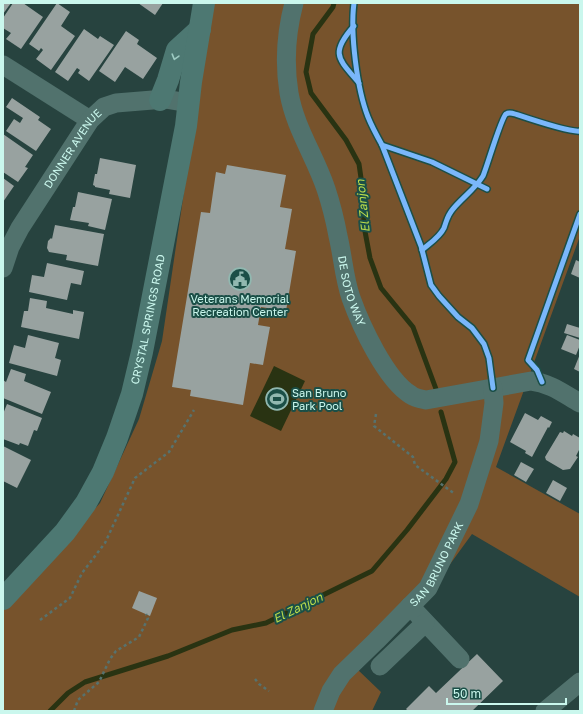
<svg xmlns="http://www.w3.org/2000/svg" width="583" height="714" viewBox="0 0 583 714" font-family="'Golos Text',sans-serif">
<rect width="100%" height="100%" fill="#27433f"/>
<path fill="#77532c" d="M214,3h366v233l-84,231 84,47v83l-108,-63 -48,66 -67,69 24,23 -9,19h-369v-107l40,-37 57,-64 39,-84 23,-78 42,-285z"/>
<path fill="#293312" d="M274,366l31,15 -24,50 -31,-15z"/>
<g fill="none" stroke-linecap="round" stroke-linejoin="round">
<g stroke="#293312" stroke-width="5">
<path d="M334,3l-1,4 -20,27 -7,38 5,21 35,47 13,24 4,28 1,34 6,32 11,30 32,39 23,62"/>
<path d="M50,711l18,-18 17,-11 83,-26 64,-26 34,-7 106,-52 35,-41 39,-51 9,-17 -14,-50"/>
</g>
</g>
<g fill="#98a2a0">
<path d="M3,3h8l-8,11z"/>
<path d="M13,3h10l20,14 -22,32 -15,-10 5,-6 -8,-5v-10z"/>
<path d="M57,3l13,9 -9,14 14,10 -24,34 -15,-11 7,-9 -2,-2 -2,3 -10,-7z"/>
<path d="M138,3h25l-8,12z"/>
<path d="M84,29l14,10 2,-3 14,9 -25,36 -11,-8 2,-3 -3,-2 -9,13 -13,-9z"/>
<path d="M126,31l13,9 -2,4 20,14 -14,21 -18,-12 -10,15 -16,-11z"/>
<path d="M12,98l28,19 -2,3 13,9 -15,22 -30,-20 8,-12 6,4 3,-5 -17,-11z"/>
<path d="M3,134l30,21 -8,12 3,1 -10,14 -15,-10z"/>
<path d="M100,158l36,7 -6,33 -21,-4 1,-4 -15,-3v-1l-2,-1 2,-11h2z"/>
<path d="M227,165l59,10 -6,32 12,2 -7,40 11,2 -10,60 -25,-4 -3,18 12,2 -7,38 -13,-2 -7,42 -53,-9 1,-6 -19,-3 29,-175 9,1 6,-41 9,2z"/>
<path d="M3,178l11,8 -11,16z"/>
<path d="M78,192l34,7 -7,31 -17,-4 1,-3 -19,-3 3,-13h2z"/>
<path d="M55,225l49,9 -6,32 -32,-6 1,-5 -18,-3 -2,-4 1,-7 3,-3 1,1z"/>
<path d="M576,260l4,2v16l-9,-4z"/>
<path d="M47,263l37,8 -3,14 -10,-2 -4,17 -38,-8 3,-17 12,2z"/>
<path d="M30,298l17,3 -1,7 27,6v-4l11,2 -5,27 -58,-12 3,-16h4z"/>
<path d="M567,324l13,4v10l-16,-5z"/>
<path d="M28,335l31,8 -4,15 6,2 -4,16 -48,-13 5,-18 11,3z"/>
<path d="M567,335l13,5v5l-4,10 -15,-6z"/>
<path d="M580,354v18l-6,-3z"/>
<path d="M11,369l15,5 -2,7 27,11 -9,22 -39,-16v-18l3,2z"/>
<path d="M7,404l35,14 -5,13 -3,-1 -6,16 -8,-3 -1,2 -16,-6v-25z"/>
<path d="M525,413l13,7 3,-4 11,6 -3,6 -1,-1 -16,30 -7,-4 1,-2 -16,-9z"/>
<path d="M564,431l8,5 1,-2 7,4v10l-4,8 2,1 -8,12 -7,1 -17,-10 -1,-3 15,-25 3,1z"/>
<path d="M3,446l28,14 -14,28 -14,-7z"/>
<path d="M521,462l13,7 -8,13 -12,-7z"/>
<path d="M553,480l14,8 -7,13 -14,-8z"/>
<path d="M139,591l18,7 -7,18 -18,-8z"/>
<path d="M477,654l26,27 -31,30h-64l-2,-2 23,-23 7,7z"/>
</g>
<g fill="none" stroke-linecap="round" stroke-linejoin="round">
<g stroke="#57726e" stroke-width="2.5" stroke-dasharray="3 3" stroke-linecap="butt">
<path d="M376,414l-2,12 39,31 2,8 40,29"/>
<path d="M40,620l30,-22 12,-25 23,-30 30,-65 34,-26 25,-42"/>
<path d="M255,679l4,5 10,7"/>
<path d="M74,711l4,-11 21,-18 11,-23 6,-8 23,-14 9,-19 -2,-4"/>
</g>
<g stroke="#51726d" stroke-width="19">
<path id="s1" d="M294,3c-8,30 -10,59 -5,90 6,35 26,63 37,96 5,15 9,31 12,47 5,21 6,42 13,62 10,28 35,82 60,97 4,3 10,4 15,5l105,-19c19,2 33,13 49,22"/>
<path d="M3,65l87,55"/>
<path id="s2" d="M3,268l7,-21 10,-19 70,-108 14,-13 12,-4 49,-4 24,4"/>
<path d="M410,606l50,53"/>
<path d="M380,666l45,-43"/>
<path id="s3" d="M323,711l8,-20 11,-17 34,-33 52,-53 41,-84 20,-63 5,-38 -1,-15"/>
<path d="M545,711l35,-29"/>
</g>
<g stroke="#4d7872" stroke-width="22">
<path d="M160,100l8,-20 9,-30 23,-21"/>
<path id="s4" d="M3,599l62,-67 21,-29 17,-31 14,-34 15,-44 10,-42 44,-226 5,-44 13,-79"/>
</g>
<g stroke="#1b4f47" stroke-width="8">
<g id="cycleway">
<path d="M354,3c-4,30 3,86 14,114 4,10 9,19 14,28l50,17 55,27"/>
<path d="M354,26c-25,28 -15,33 5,57"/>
<path d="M382,145l39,101 10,39 8,11 19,21 14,11 12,16 5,14 4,30"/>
<path d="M422,250c7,-6 18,-13 22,-22 3,-8 3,-12 9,-19 10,-12 22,-20 30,-33 4,-9 18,-58 23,-62 3,-2 6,-1 9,0 12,4 56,19 65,17"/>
<path d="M542,382l-5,-12 -9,-10 52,-146"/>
</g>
</g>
<use href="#cycleway" stroke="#7ab7fb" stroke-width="5"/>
</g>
<defs><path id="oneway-chevron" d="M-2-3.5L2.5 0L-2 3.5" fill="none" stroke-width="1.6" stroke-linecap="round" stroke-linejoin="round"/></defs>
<use stroke="#9ecbc2" href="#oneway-chevron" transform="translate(175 57) rotate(106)"/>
<defs>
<g id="civic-ring" transform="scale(1.15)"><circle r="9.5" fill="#1b4f47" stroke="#91b8b0" stroke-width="1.5"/><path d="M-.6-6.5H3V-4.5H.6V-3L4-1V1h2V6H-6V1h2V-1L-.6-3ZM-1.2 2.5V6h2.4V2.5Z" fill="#91b8b0"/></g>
<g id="stadium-ring" transform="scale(1.15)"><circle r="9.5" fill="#1b4f47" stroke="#91b8b0" stroke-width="1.5"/><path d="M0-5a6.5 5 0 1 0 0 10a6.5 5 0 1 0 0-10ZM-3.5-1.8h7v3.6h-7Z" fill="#91b8b0"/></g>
</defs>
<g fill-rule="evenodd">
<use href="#civic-ring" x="240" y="279"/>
<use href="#stadium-ring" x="277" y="399"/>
</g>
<g text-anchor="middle" stroke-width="4" stroke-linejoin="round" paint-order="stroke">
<g font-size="11" fill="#caf7ed" stroke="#1b4f47">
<text dy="4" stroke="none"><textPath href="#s2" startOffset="139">DONNER AVENUE</textPath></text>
<text dy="4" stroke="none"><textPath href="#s1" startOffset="299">DE SOTO WAY</textPath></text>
<text dy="4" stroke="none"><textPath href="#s4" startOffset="322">CRYSTAL SPRINGS ROAD</textPath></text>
<text dy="4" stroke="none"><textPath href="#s3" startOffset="188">SAN BRUNO PARK</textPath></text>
</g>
<g font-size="11" fill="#caf7ed" stroke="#1b4f47">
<text x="240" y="303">Veterans Memorial<tspan x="240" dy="13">Recreation Center</tspan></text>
<text x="292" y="397" text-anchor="start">San Bruno<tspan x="292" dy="13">Park Pool</tspan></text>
</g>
<g font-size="12" font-style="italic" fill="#bedf4c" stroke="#1b4f47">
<text transform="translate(363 206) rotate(-96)" y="4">El Zanjon</text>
<text transform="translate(298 608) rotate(-26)" y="4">El Zanjon</text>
</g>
</g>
<rect width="583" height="714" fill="none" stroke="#caf7ed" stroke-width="8"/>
<path d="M447 698v6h119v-6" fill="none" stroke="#caf7ed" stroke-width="2"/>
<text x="453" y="698" font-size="12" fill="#caf7ed" stroke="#1b4f47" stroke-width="3" paint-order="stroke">50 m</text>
</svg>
